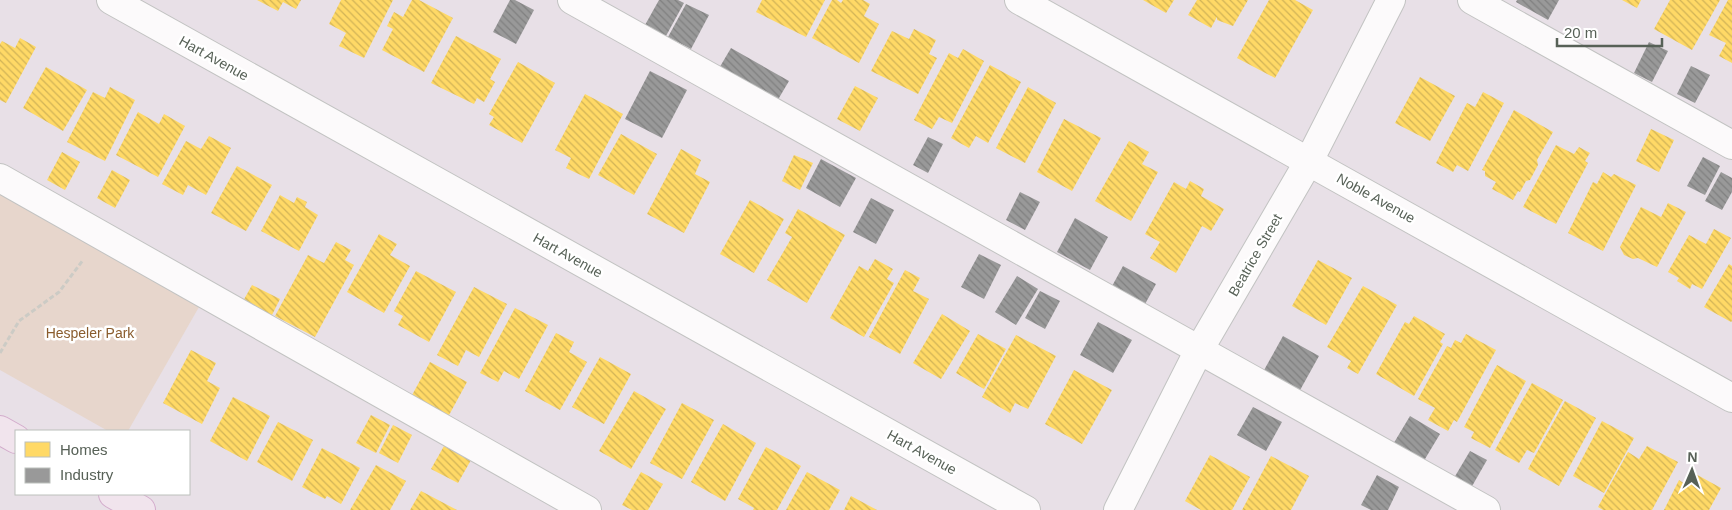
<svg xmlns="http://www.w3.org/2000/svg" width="1732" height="510" viewBox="0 0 1732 510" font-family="Arial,sans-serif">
<defs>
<pattern id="homes-back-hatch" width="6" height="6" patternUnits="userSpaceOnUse" patternTransform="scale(1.25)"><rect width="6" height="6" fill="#ffd966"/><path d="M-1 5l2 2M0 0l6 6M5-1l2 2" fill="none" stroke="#d1b357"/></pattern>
<pattern id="industry-back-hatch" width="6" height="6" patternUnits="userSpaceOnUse" patternTransform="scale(1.25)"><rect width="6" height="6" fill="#999"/><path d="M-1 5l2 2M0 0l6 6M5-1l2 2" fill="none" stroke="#808080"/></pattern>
</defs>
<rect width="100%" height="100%" fill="#e8e0e7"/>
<path fill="#e7d6cc" d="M0,194l199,113 -71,124h-20l-108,-61z"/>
<g fill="url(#homes-back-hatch)">
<path d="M257,0h44l-5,9 -13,-7 -5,9z"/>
<path d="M341,0h52l-29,58 -25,-12 7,-13 -17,-9z"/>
<path d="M412,0h7l34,18 -29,54 -42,-22 11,-21 -6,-3 7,-14 9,5z"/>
<path d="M762,0h63l-19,37 -50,-25z"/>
<path d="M832,0h5l4,3 2,-3h20l7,4 -6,12 15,8 -20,39 -47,-25z"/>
<path d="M1143,0h31l-8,13z"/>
<path d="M1197,0h51l-15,26 -16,-6v-3l-6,11 -23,-13z"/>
<path d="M1269,0h26l18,10 -38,68 -38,-20z"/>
<path d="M1622,0h19l-4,8z"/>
<path d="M1670,0h50l-28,50 -38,-21z"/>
<path d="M1728,0h4v63l-13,-7 7,-13 -17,-8z"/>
<path d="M914,29l22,11 -7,14 8,4 -19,36 -47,-23 21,-40 17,8z"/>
<path d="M456,36l45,23 -11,20 5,3 -11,20 -7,-4 -3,6 -43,-21z"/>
<path d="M20,38l16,9 -30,56 -6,-3v-56l2,-3 13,7z"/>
<path d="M963,49l21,12 -32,62 -13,-6 -7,12 -18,-9 35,-67 9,5z"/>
<path d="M518,62l37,21 -33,60 -33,-18 5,-8 -5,-3z"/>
<path d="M990,65l31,17 -33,61 -12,-7 -7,12 -18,-10z"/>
<path d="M46,67l41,23 -24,41 -40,-23z"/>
<path d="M1420,77l35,19 -25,45 -35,-18z"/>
<path d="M855,86l23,12 -18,33 -23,-12z"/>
<path d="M110,87l25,13 -30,61 -38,-19 26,-50 12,6z"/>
<path d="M1028,87l28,16 -31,60 -29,-15z"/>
<path d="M1483,92l21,11 -36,68 -11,-6 -4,7 -17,-9 31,-60 8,4z"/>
<path d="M585,94l38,20 -34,65 -23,-11 5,-10 -16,-8z"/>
<path d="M1514,110l39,22 -16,28 1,5 -8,15 -4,1 -6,11 -2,-1 -5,9 -21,-11 4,-7 -11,-6v-5l-3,-1z"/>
<path d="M138,112l21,12 5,-10 21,12 -27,51 -42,-22z"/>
<path d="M1064,119l37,19 -29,53 -35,-19z"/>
<path d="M1651,129l23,11 -15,32 -23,-11z"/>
<path d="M621,134l36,20 -23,41 -36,-20z"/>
<path d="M209,136l22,12 -25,47 -18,-10 -5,10 -21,-11 24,-43 15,8z"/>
<path d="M1129,141l20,11 -7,12 16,8 -27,49 -36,-20z"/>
<path d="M1556,145l18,9 5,-7 11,6 -5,8 3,2 -32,61 -33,-17z"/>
<path d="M681,149l20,11 -6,14 15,8 -26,51 -37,-19z"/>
<path d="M62,152l18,10 -15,28 -18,-10z"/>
<path d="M794,155l19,8 -13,27 -18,-9z"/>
<path d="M237,166l35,19 -26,46 -35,-18z"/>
<path d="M112,170l18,10 -15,28 -18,-10z"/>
<path d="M1603,172l8,5 3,-3 22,11 -33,66 -35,-18 25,-51 4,2z"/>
<path d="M1190,181l14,8 -3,7 23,13 -13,22 -9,-5 -26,47 -26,-15 10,-16 -15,-8 29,-52 12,7z"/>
<path d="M280,195l14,8 3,-6 10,5 -2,5 13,8 -19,36 -38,-20z"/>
<path d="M750,200l34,19 -30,54 -34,-19z"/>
<path d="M1668,203l18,9 -29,55 -19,-9 -5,1 -9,-4 -4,-8 21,-40 20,10z"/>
<path d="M798,209l47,26 -38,68 -40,-23 25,-43 -7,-4z"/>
<path d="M1714,229l17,9 -29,51 -10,-5 -2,5 -13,-8 2,-3 -11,-6 21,-37 17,9z"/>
<path d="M379,234l18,10 -7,11 20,11 -26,47 -37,-21z"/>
<path d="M336,242l15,8 -6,10 9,5 -39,72 -40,-21 33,-61 16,8z"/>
<path d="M875,259l18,10 -6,10 7,4 -30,54 -34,-19 29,-52 9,5z"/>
<path d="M1318,260l34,18 -26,47 -34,-19z"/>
<path d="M1729,264l3,2v55l-1,1 -27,-15z"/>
<path d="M905,270l15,8 -7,13 16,8 -29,55 -31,-17z"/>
<path d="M416,271l40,21 -27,50 -31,-17 5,-9 -9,-5z"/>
<path d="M252,285l28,14 -9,18 -29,-14z"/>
<path d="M1363,286l34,19 -39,69 -11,-6 4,-7 -24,-14z"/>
<path d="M474,287l33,17 -28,53 -13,-7 -8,16 -21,-11z"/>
<path d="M515,308l33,17 -29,54 -15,-8 -6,11 -18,-9z"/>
<path d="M942,314l28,17 -29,48 -28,-16z"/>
<path d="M1414,316l31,18 -5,8 3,2 -29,52 -38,-22 29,-52 4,2z"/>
<path d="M556,333l18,9 -5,10 18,10 -27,48 -35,-19z"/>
<path d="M978,334l28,15 -22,40 -28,-16z"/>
<path d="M1466,334l30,16 -39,72 -3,-2 -6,11 -20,-11 7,-12 -17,-9 29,-53 4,2 4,-8 6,3z"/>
<path d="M1016,335l40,21 -28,53 -13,-6 -5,10 -28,-16z"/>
<path d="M191,350l25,13 -9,18 13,7 -18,36 -39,-21z"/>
<path d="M600,357l31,17 -27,50 -32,-17z"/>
<path d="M430,362l37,20 -19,35 -37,-20z"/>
<path d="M1497,365l29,16 -36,67 -19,-10 3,-6 -10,-5z"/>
<path d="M1074,370l38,20 -30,54 -37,-20z"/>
<path d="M1532,383l31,17 -29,53 -7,-3 -8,13 -24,-13z"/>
<path d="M634,391l32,18 -35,60 -32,-18z"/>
<path d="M233,397l37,19 -23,45 -37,-20z"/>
<path d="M1565,401l31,17 -37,68 -31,-17z"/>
<path d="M682,403l32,17 -32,59 -32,-16z"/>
<path d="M371,415l19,10 -14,28 -20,-10z"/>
<path d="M1602,421l32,17 -30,55 -31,-17z"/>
<path d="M278,422l35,18 -21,41 -35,-19z"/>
<path d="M723,424l33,19 -31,58 -34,-19z"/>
<path d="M393,425l19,10 -14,28 -19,-10z"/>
<path d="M444,446l27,14 -13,23 -27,-14z"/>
<path d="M1647,446l31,16 -26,48h-49l-5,-3 30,-55 11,7z"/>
<path d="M766,447l35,19 -24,44h-24l1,-2 -16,-9z"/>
<path d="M322,448l38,20 -19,36 -14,-8 -2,3 -23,-12z"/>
<path d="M1210,455l40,22 -18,33h-31l-16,-9z"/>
<path d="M1271,456l38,20 -18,34h-49z"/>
<path d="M376,465l30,16 -16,29h-40z"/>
<path d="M641,472l22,12 -15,26h-16l-10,-5z"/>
<path d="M807,472l33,18 -11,20h-43z"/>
<path d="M1692,472l29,16 -12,22h-45l15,-30 6,4z"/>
<path d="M421,491l36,19h-47z"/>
<path d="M851,496l26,14h-33z"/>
</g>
<g fill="url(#industry-back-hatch)">
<path d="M510,0h5l19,10 -18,34 -23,-12z"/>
<path d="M659,0h19l6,3 -18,33 -21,-11z"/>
<path d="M1517,0h42l-11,20 -32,-18z"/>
<path d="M686,4l23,11 -18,34 -23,-12z"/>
<path d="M1649,42l19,9 -16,31 -18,-9z"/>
<path d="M731,48l58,33 -13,22 -58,-33z"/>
<path d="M1691,66l19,9 -15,28 -18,-9z"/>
<path d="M650,71l37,19 -25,48 -37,-19z"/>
<path d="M928,137l15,7 -15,29 -15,-8z"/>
<path d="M1703,157l17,9 -15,29 -18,-9z"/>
<path d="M821,159l35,19 -16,29 -34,-19z"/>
<path d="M1721,172l11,6v14l-10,18 -17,-9z"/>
<path d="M1020,192l20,10 -15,28 -19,-10z"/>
<path d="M871,198l23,12 -18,34 -23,-12z"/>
<path d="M1075,218l33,19 -18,33 -33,-18z"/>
<path d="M979,254l22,11 -17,34 -23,-12z"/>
<path d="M1123,266l33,18 -12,22 -33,-18z"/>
<path d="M1017,276l21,13 -22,36 -21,-13z"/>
<path d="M1040,291l20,10 -15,28 -20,-11z"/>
<path d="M1098,322l34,18 -19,33 -33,-18z"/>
<path d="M1283,336l36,20 -20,36 -36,-20z"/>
<path d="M1253,407l29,15 -16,29 -29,-16z"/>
<path d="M1410,416l30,18 -18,30 -30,-18z"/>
<path d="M1470,451l17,9 -16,28 -17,-10z"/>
<path d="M1377,475l22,12 -11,23h-17l-10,-5z"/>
</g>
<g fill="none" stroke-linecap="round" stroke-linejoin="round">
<g stroke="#c2c3c2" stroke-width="30">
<g id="minor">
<path d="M111,0l915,510"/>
<path d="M572,0l914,510"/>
<path d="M1019,0l713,398"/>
<path d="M1472,0l260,145"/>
<path d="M0,178l587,332"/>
<path d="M1118,510l81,-160 110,-189 82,-161"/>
</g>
</g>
<g stroke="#d3accc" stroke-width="30">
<g id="major">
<path d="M0,430l16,9"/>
<path d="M113,494l28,16"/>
</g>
</g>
<path stroke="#cccbc5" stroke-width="3" stroke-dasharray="5 2.5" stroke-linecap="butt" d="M0,353l19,-32 40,-29 24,-32"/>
<use href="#minor" stroke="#fcfafb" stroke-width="28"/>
<use href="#major" stroke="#f1e4ed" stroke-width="28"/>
</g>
<g text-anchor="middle" stroke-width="5" stroke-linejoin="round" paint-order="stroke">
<g font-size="14" fill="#576157" stroke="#fff">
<text transform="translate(214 58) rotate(29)" y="5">Hart Avenue</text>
<text transform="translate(1376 198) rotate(29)" y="5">Noble Avenue</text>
<text transform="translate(568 255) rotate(29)" y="5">Hart Avenue</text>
<text transform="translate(1255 255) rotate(-60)" y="5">Beatrice Street</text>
<text transform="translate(922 452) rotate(29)" y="5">Hart Avenue</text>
</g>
<g font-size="14" fill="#8a5c2d" stroke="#fff">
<text x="90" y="338">Hespeler Park</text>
</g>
</g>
<rect x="15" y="430" width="175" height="65" fill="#ffffff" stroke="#bcc0bc"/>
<rect x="25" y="442" width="25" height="15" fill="#ffd966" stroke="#bcc0bc"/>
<text x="60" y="455" font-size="15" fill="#576157">Homes</text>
<rect x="25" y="468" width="25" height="15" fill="#999999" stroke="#bcc0bc"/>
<text x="60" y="480" font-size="15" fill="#576157">Industry</text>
<g transform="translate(1692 470) rotate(2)" stroke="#ffffff" stroke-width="4" paint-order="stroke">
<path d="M0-4L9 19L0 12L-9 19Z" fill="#576157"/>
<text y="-8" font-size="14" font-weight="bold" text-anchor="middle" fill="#576157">N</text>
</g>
<path d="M1557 38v8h105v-8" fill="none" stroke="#576157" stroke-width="2.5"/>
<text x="1564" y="38" font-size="15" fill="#576157" stroke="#ffffff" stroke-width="4" paint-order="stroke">20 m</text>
</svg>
